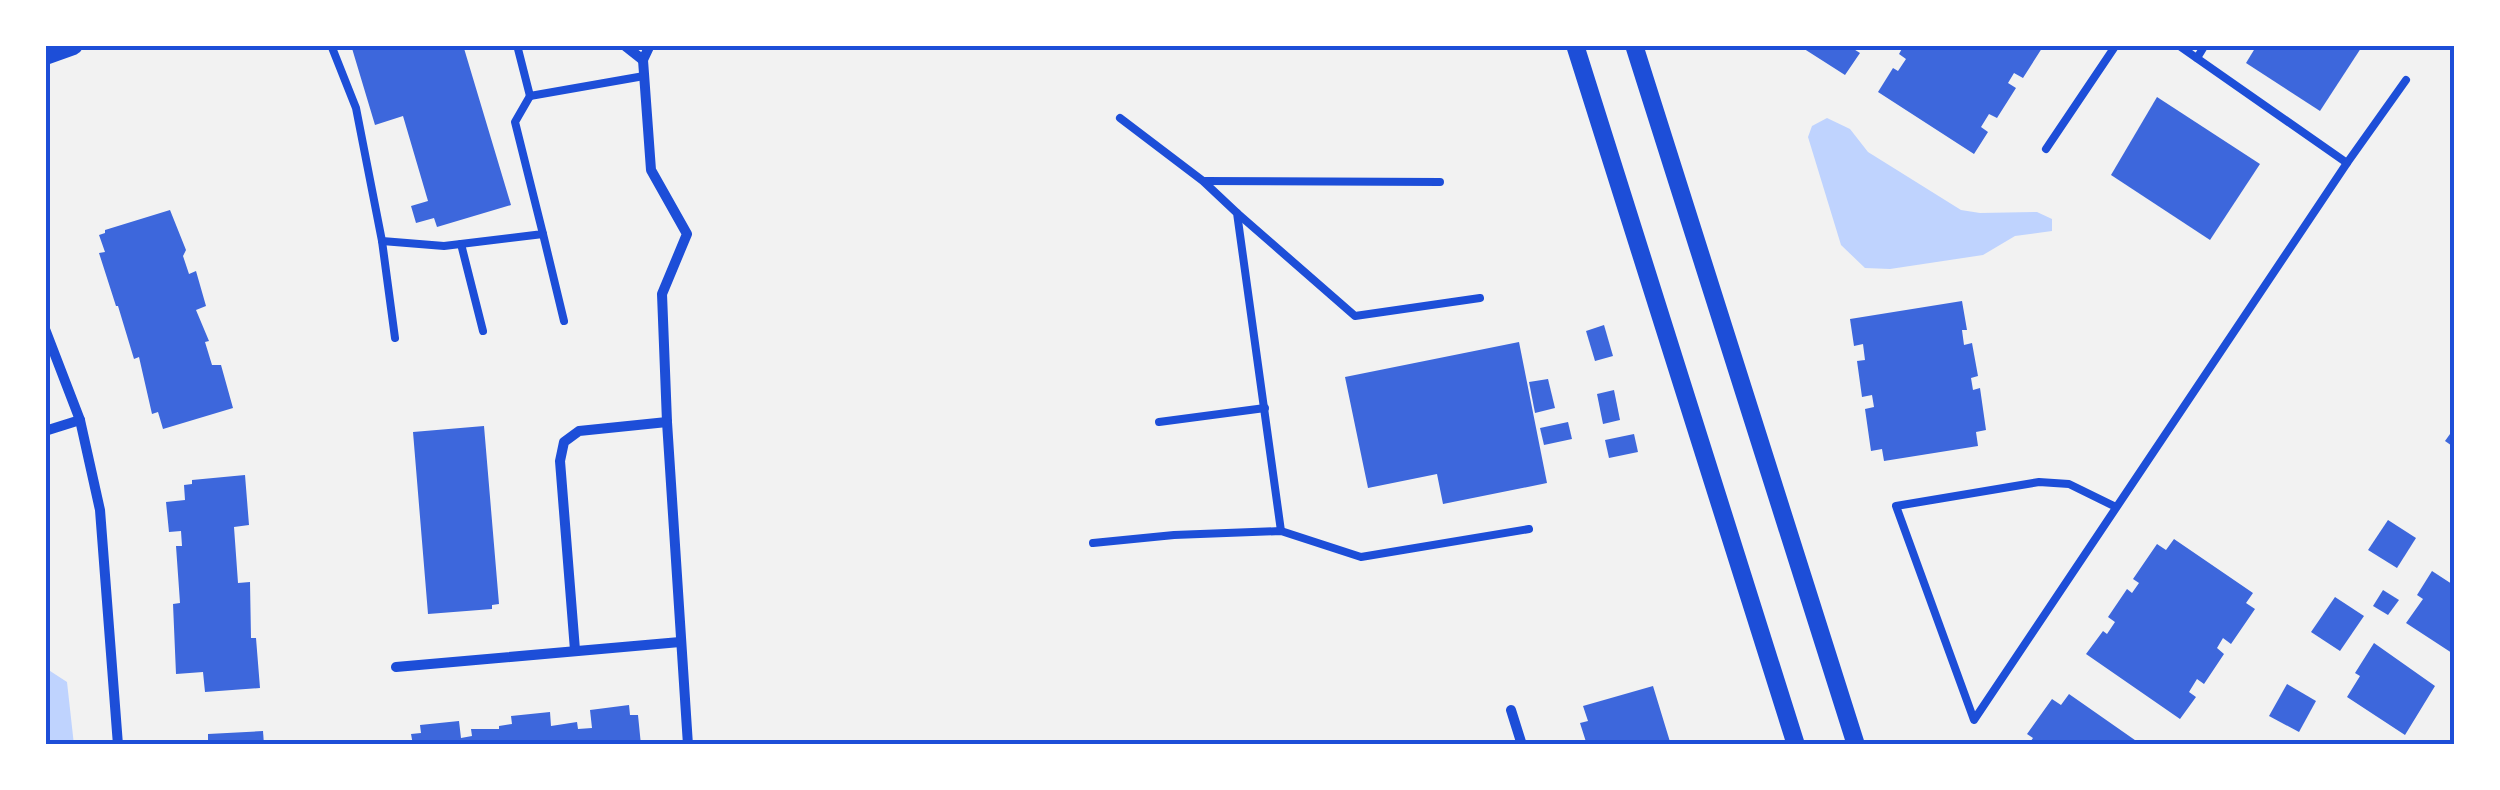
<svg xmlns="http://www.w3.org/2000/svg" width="2500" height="790" viewBox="0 0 2500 790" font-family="'Work Sans',sans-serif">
<rect width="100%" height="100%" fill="#f2f2f2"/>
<g fill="#bfd3fe">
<path d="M1827,118l23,11 18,23 93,58 19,3 57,-1 15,7v12l-37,5 -32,19 -93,14 -25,-1 -24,-23 -33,-108 4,-11z"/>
<path d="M45,660l2,9 20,13 7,63h-29z"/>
</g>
<g fill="#3d67dc">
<path d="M351,45h112l48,160 -74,22 -3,-9 -18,5 -5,-17 17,-5 -25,-85 -28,9z"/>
<path d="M1798,45h56l-2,3 8,5 -15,22z"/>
<path d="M1904,45h140l-21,33 -9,-5 -6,10 8,5 -19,30 -8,-4 -8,13 7,5 -14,22 -96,-62 15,-24 5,3 8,-12 -7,-5z"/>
<path d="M2257,45h106l-43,66 -74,-48z"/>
<path d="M2157,97l103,67 -50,76 -99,-65z"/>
<path d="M170,210l16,40 -3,6 6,18 7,-3 10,35 -10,4 13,31 -4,1 7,23h9l12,43 -70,21 -5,-17 -6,2 -13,-57 -5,2 -16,-53h-2l-17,-53 6,-1 -6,-17 6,-2v-3z"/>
<path d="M1962,301l5,29h-5l2,15 8,-2 6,33 -7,2 2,12 7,-2 6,42 -10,2 2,14 -94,15 -2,-12 -11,2 -6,-42 9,-2 -2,-12 -10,2 -5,-36 8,-1 -2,-16 -9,2 -4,-27z"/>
<path d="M1604,325l9,31 -18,5 -9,-30z"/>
<path d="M1519,342l28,141 -104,21 -6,-30 -69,14 -23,-111z"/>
<path d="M1548,379l7,29 -20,5 -6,-31z"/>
<path d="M1614,390l6,30 -17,4 -6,-30z"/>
<path d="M1568,422l4,17 -28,6 -4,-17z"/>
<path d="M484,426l15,178 -7,1v4l-64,5 -15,-182z"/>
<path d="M2455,427v21l-10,-7z"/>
<path d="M1634,434l4,18 -29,6 -4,-18z"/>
<path d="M245,475l4,50 -15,2 4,56 12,-1 1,56h5l4,50 -55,4 -2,-20 -27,2 -3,-70 7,-1 -4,-57h6l-1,-15 -12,1 -3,-30 19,-2 -1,-15 8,-1v-4z"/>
<path d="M2388,520l28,18 -19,30 -29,-18z"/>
<path d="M2174,539l79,54 -7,10 9,6 -24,35 -8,-6 -6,10 7,6 -20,30 -7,-5 -8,13 7,5 -16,22 -94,-65 17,-23 4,3 8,-12 -7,-5 19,-28 5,4 7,-10 -6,-4 24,-35 9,6z"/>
<path d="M2432,571l23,15v69l-49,-32 17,-24 -6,-4z"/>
<path d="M2383,590l16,10 -11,15 -15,-9z"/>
<path d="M2335,597l29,19 -24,35 -29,-19z"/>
<path d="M2374,643l61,43 -30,49 -58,-38 13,-21 -5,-3z"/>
<path d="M2287,684l29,17 -17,31 -30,-16z"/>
<path d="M1653,686l18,59h-84l-7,-22 8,-2 -5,-15z"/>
<path d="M2069,694l73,51h-114l5,-7 -6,-4 25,-35 9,6z"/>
<path d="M629,705l1,10h8l3,30h-228l-2,-11 10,-1 -1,-8 39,-4 2,17 11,-2 -1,-7h28v-3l13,-2 -1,-8 39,-4 1,14 26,-4 1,7 14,-1 -2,-18z"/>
<path d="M263,731l1,14h-56v-11z"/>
</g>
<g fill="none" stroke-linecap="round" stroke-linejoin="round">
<g stroke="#1d4ed8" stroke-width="8">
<path d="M331,45l25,63 26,133 62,5 99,-12 -28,-112 15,-26"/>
<path d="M517,45l13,51 114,-20"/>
<path d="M2178,45l169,118"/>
<path d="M2197,58l8,-13"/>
<path d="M1120,118l83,63 34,32 44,318"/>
<path d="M2046,149l70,-104"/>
<path d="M1204,181l236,1"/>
<path d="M1237,213l118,103 125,-18"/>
<path d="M543,234l21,87"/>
<path d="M382,241l13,97"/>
<path d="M461,244l22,87"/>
<path d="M1159,422l106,-14"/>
<path d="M2116,507l-47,-23 -30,-2 -143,24 78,214 373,-557 59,-83"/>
<path d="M1093,543l81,-8 107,-4 80,26 168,-28"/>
</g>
<g stroke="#1d4ed8" stroke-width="10">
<path d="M624,45l19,15 7,-15"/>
<path d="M643,60l8,110 36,64 -25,60 5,128 21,323"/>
<path d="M45,329l35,91 20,90 18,235"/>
<path d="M45,431l35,-11"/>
<path d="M575,650l-15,-189 4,-19 15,-11 88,-9"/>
<path d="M396,667l284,-25"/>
<path d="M1511,710l11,35"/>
</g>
<g stroke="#1d4ed8" stroke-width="18">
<path d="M1575,45l221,700"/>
<path d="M1634,45l222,700"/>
</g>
<path stroke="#1d4ed8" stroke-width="20" d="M45,55l28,-10"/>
</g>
<rect width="2500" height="790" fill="none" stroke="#ffffff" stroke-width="95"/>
<rect x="48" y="48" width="2404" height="694" fill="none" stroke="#1d4ed8" stroke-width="4"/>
</svg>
